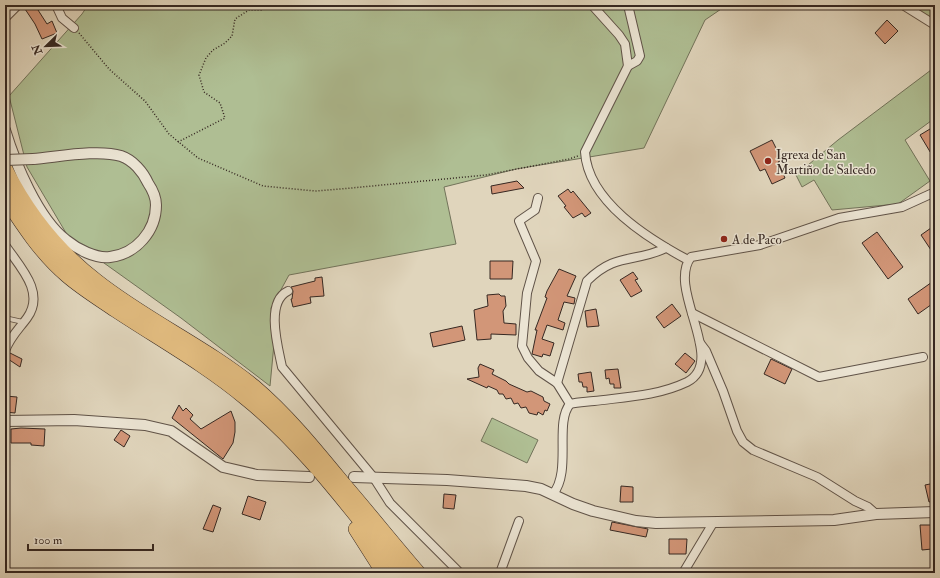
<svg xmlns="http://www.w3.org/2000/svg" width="940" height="578" viewBox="0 0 940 578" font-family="'IM FELL Double Pica',serif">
<rect width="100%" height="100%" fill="#e0d5bc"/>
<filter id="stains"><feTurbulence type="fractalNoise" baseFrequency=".005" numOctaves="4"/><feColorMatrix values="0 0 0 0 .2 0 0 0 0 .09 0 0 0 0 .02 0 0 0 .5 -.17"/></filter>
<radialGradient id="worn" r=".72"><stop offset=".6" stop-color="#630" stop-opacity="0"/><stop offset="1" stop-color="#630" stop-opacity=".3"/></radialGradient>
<g fill="#afbe93" stroke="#72735a">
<path d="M88,5h639l-22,15 -61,128 -128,21 -72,18 12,57 -167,31 -18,33 3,36 -4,42 -89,-68 -112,-80 -42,-71 -18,-71 73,-82z"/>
<path d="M903,5h32v20z"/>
<path d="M935,67v51l-30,22 25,41 -32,23 -66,6 -18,-30 -12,7 -6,-12 42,-35z"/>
<path d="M492,418l46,22 -11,23 -46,-22z"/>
</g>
<g fill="#d29678" stroke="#362822">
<path d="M32,5h14l-8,5 9,14 5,-3 5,12 -15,6 -7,-15 -10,-15z"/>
<path d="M887,20l11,11 -13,13 -10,-11z"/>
<path d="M935,126v34l-15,-25z"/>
<path d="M772,140l10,20 -4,2 7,16 -13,6 -7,-15 -5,2 -10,-20z"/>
<path d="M517,181l7,7 -32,6 -1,-8z"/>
<path d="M568,189l3,4 2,-2 18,22 -6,4 -3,-4 -9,5 -9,-11 2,-1 -8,-10z"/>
<path d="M931,228l4,6v22l-14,-21z"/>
<path d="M877,232l26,35 -15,12 -26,-36z"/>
<path d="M490,261h23l-1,18h-22z"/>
<path d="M559,269l17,7 -9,20 8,2 -1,6 -10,-2 -6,18 7,3 -2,7 -16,-5 -5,14 12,4 -4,13 -7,-2 -1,3 -10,-3 5,-24h-2l12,-32 -2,-1 2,-6z"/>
<path d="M633,272l5,7 -3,1 7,11 -11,6 -11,-17z"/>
<path d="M322,277l2,19 -14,1 1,6 -18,4 -2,-8h1l1,-8 -2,-4 24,-6v-3z"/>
<path d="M935,280v22l-17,12 -10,-15z"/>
<path d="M499,294l2,2h4l1,10 -3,5 1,12 12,1v11l-25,-1v5l-14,1 -3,-30 14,-4 -1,-11z"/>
<path d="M672,304l9,12 -17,12 -8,-11z"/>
<path d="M596,309l3,17 -12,1 -2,-16z"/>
<path d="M462,326l3,14 -32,7 -3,-14z"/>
<path d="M10,353l12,6 -2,8 -12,-8z"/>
<path d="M685,353l10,8 -9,12 -11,-9z"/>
<path d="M771,359l21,10 -7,15 -21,-10z"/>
<path d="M480,364l14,6 -2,4 14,7 3,3 18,8 4,-1 12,6 1,4 6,3 -3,7 -2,-1 -2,5 -5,-3 -1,3 -8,-2 -3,-6 -5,1 -3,-5 -4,1 -3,-6 -5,1 -3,-5h-4l-2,-4 -9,-4 -1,2 -20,-9 12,-2 -1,-9z"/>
<path d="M618,369l3,19h-7v-4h-4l-1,-6 -3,1 -1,-9z"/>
<path d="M591,372l3,19 -7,1v-5h-4l-1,-5h-3l-1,-8z"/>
<path d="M5,396l12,1 -2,16 -10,-1z"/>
<path d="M179,405l4,6 3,-3 7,7 -3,4 11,10 30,-18 4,11v10l-2,11 -10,16 -51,-41z"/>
<path d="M21,428l24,1 -1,17 -13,-1v-2h-20v-14z"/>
<path d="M121,430l9,6 -6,11 -10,-7z"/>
<path d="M935,483v18l-6,1 -4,-17z"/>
<path d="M621,486l12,1v15h-13z"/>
<path d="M444,494l12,1 -2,14 -11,-1z"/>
<path d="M248,496l18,6 -6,18 -18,-6z"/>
<path d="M213,505l8,3 -8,24 -10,-3z"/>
<path d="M612,522l36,7 -2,8 -36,-7z"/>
<path d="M920,525h12v24l-10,1z"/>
<path d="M669,539h18l-1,15h-17z"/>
</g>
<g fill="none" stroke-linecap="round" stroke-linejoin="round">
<g stroke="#605348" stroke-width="5.5">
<path id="service" d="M5,318l18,4"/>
</g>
<g stroke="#605348" stroke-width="10">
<g id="minor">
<path d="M56,5l6,13 12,10"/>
<path d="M592,5l27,30 6,9 3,22 -43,86c3,50 64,87 103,108"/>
<path d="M628,5l12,51 -3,5 -9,5"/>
<path d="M903,5l32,20"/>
<path d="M5,18l13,-13"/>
<path d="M538,198l-3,12 -16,11 17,40 -9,32 -5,53 6,12 11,13 18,12 13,21"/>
<path d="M5,245c14,21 41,47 22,73 -8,11 -17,19 -22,33"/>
<path d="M288,291c-23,11 -10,56 -6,76l92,111 16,25 70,70"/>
<path d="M692,313l127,64 104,-20"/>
<path d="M700,343l6,8 17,40 14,40 6,11 10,8 64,27 38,24 13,6 8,7"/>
<path d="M557,383l30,-102c29,-29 48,-18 79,-33"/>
<path d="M553,494c19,-23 1,-71 17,-90 8,-2 16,-2 24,-3 31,-4 64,-5 93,-19 41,-21 -21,-93 4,-125l69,-12 79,-27 63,-11 33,-15"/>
<path d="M500,573l19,-52"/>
<path d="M683,573l30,-50"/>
</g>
</g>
<g stroke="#605348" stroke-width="12">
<g id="tertiary">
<path d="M5,130c10,33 33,89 61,110 11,9 30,19 44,17 26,-3 46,-26 46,-52 0,-7 -4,-16 -8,-22 -5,-11 -15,-23 -27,-27 -23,-7 -63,1 -88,3"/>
<path d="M5,421l69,-1 71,5 26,6 52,36 34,8 52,2"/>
<path d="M354,477l93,3 79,6 15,3 32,15 20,7 43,10 20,2 178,-3 42,-6 59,-2"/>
</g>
</g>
<g stroke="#362822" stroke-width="16">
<g id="motorway">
<path d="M5,169c22,44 52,82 91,112 49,39 109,66 158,106 34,29 62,64 90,98 25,29 49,59 74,88"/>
<path d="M5,197c18,28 37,57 62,78 15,13 33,24 49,35 44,29 89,54 130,88 61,49 107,115 157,175"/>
<path d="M356,529l28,44"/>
</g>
</g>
<g stroke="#362822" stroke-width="1.5" stroke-dasharray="1 2" stroke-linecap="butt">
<path d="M79,33l30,36 36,32 24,33 29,24 65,28 52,5 26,-2 145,-14 83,-16 9,-3"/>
<path d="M178,142l47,-24 -5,-15 -16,-11 -5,-17 7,-17 7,-8 12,-7 7,-7 3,-17 14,-9h12l9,-3 18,-2"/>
</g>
<use href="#service" stroke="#ebe4d3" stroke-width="4"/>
<use href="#minor" stroke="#ebe4d3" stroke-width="8"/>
<use href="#tertiary" stroke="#ebe4d3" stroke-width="10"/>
<use href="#motorway" stroke="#e0ba7e" stroke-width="15"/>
<g stroke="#605348" stroke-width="12" stroke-linecap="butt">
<path id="tertiary-bridge" d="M5,160l28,-1"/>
</g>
<use href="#tertiary-bridge" stroke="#ebe4d3" stroke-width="10"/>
</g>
<g fill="#8f2418" stroke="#ebe4d3" stroke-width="1.5">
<circle cx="768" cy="161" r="4"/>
<circle cx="724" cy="239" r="4"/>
</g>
<g text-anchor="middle" stroke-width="3" stroke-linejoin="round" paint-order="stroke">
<g font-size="13" fill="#362822" stroke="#ebe4d3" text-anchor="start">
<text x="776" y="159">Igrexa de San<tspan x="776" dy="15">Martiño de Salcedo</tspan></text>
<text x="732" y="244">A de Paco</text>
</g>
</g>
<rect width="940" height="578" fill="none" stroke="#e0d5bc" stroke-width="20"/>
<rect x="6" y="6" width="928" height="566" fill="none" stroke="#362822" stroke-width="2"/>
<rect x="10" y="10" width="920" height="558" fill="none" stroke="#362822"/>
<g transform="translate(46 46) rotate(247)" stroke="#ebe4d3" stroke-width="3" paint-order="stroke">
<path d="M0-3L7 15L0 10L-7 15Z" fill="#362822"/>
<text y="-6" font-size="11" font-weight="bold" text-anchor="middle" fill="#362822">N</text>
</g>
<path d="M28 544v6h125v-6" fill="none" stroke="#362822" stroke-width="2"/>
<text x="34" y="544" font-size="12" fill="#362822" stroke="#ebe4d3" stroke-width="3" paint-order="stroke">100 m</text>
<rect width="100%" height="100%" filter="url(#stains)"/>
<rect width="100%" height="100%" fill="url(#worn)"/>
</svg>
